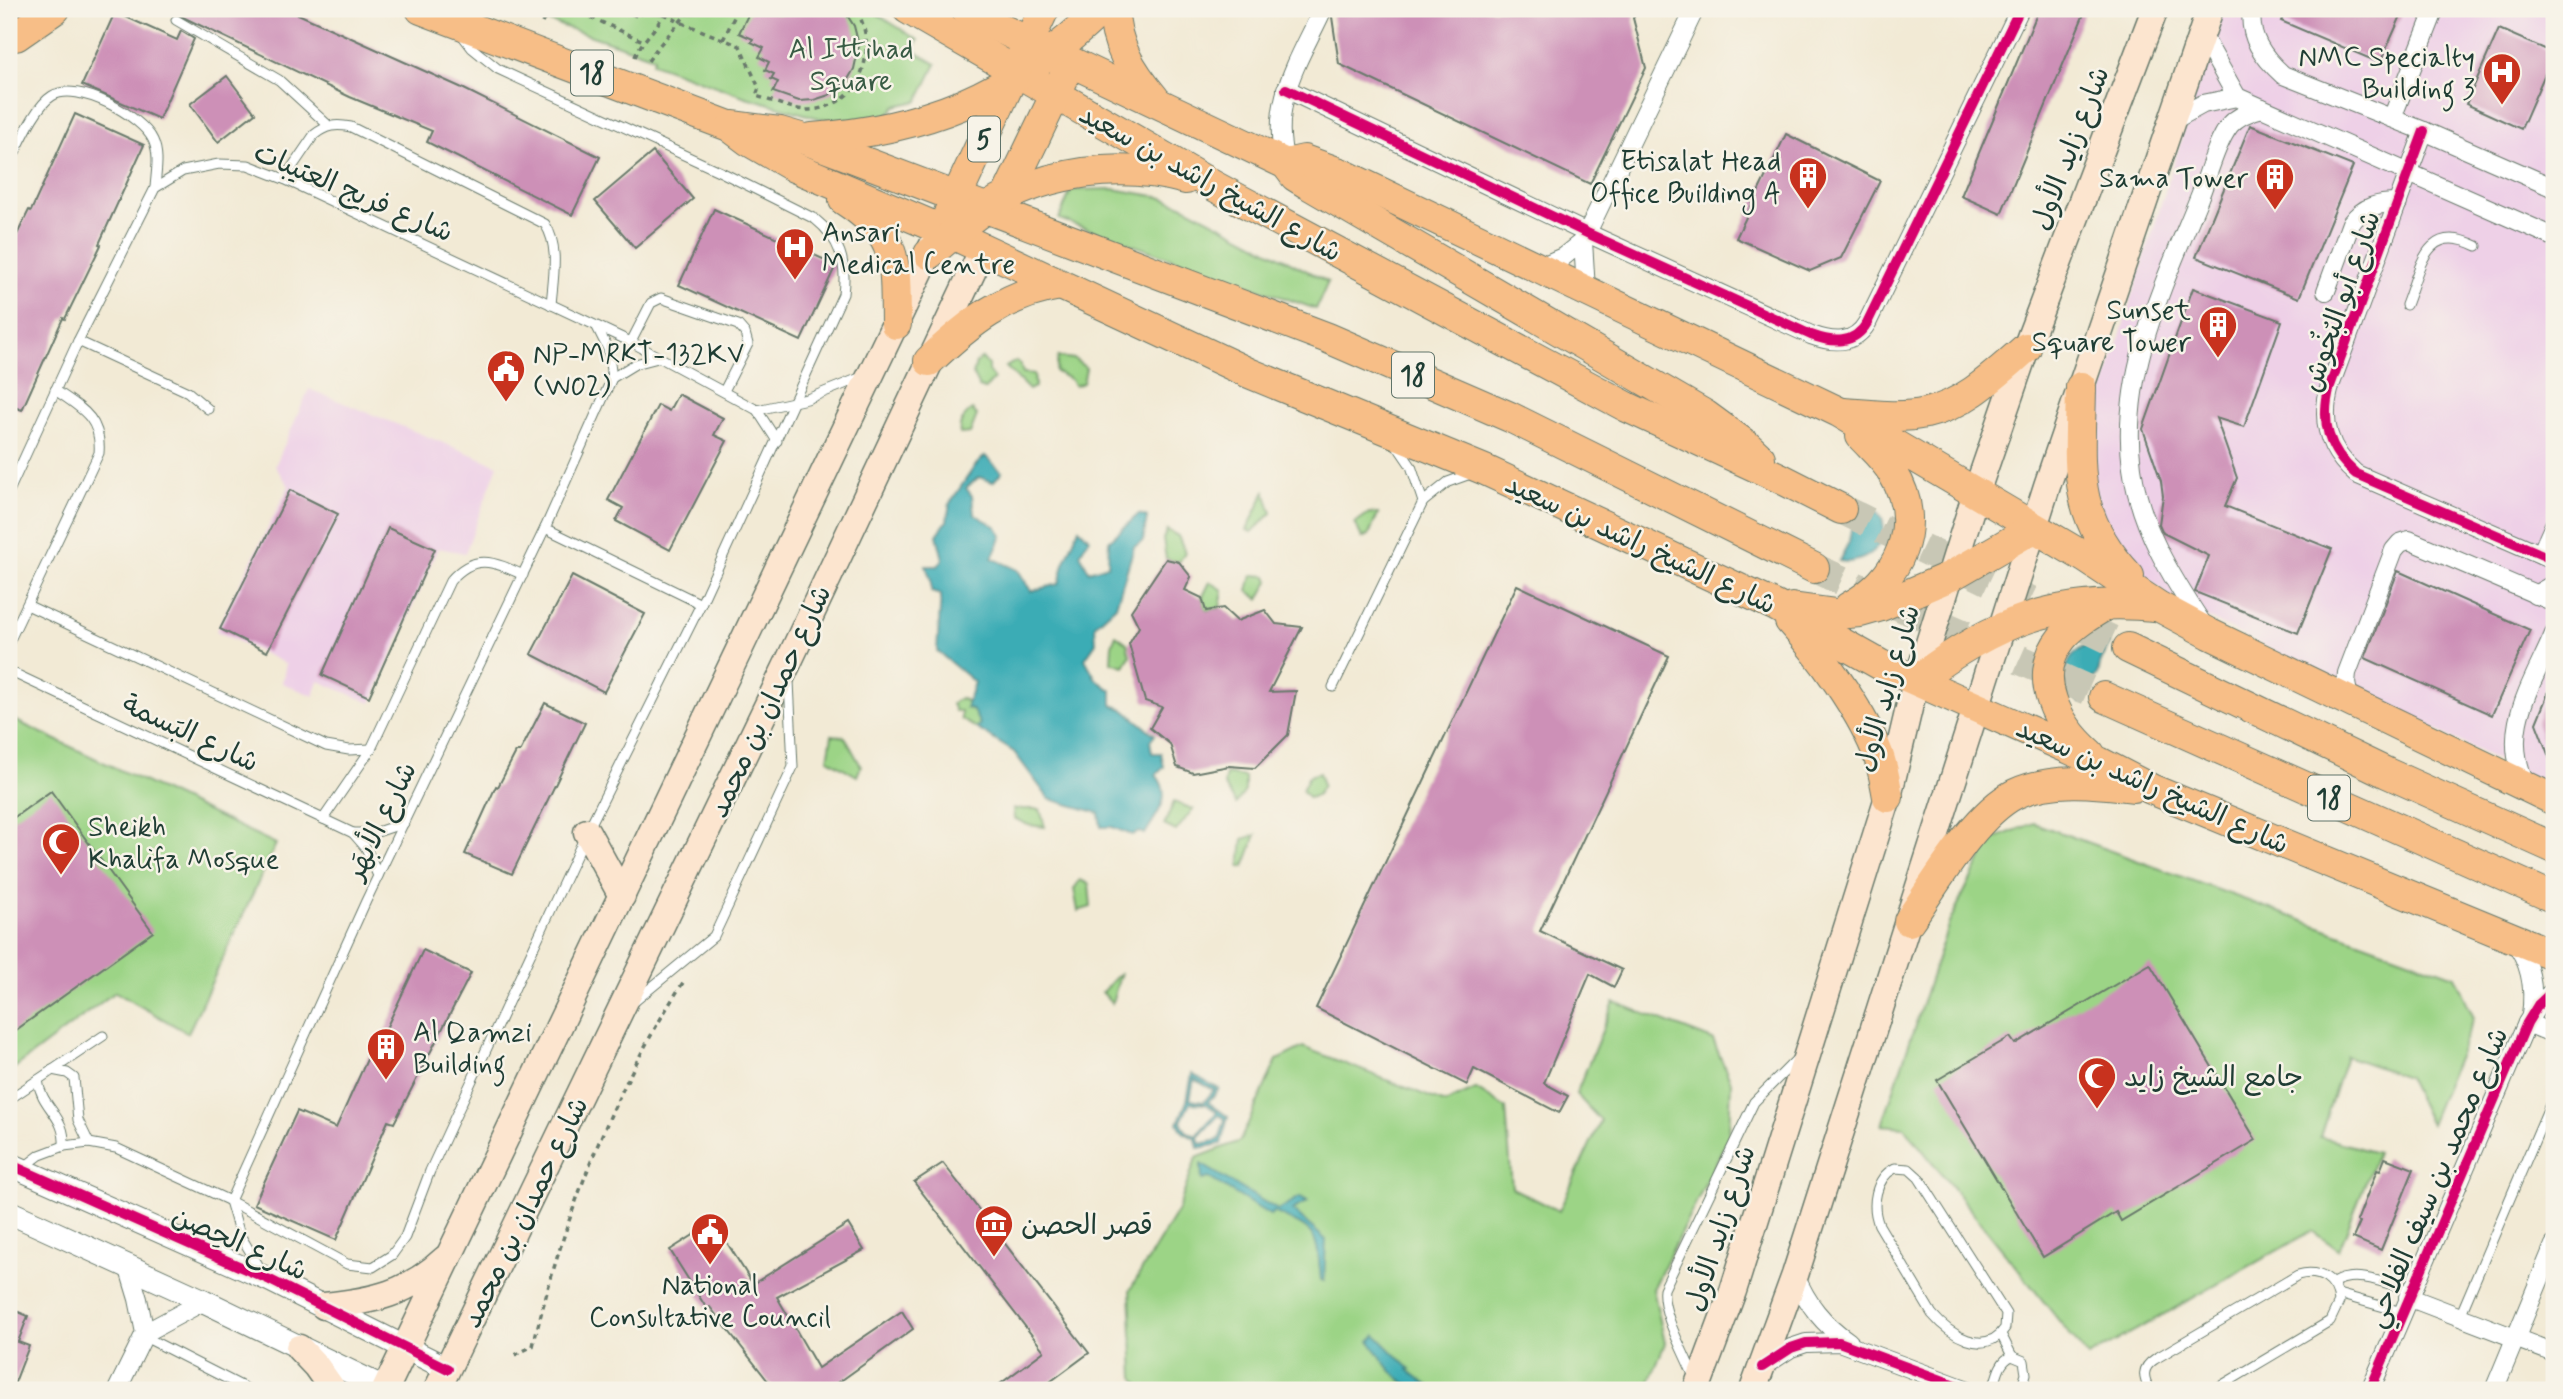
<svg xmlns="http://www.w3.org/2000/svg" width="2563" height="1399" viewBox="0 0 2563 1399" font-family="Mynerve,'Playpen Sans Arabic',sans-serif">
<rect width="100%" height="100%" fill="#f7f3e8"/>
<filter id="ink" filterUnits="userSpaceOnUse"><feTurbulence type="fractalNoise" baseFrequency=".0143" numOctaves="2"/><feDisplacementMap in="SourceGraphic" scale="14" xChannelSelector="R" yChannelSelector="G"/><feConvolveMatrix kernelMatrix="1 2 1 2 8 2 1 2 1" color-interpolation-filters="sRGB"/></filter>
<filter id="wash" filterUnits="userSpaceOnUse"><feTurbulence type="fractalNoise" baseFrequency=".00686" numOctaves="4" result="noise"/><feDisplacementMap in="SourceGraphic" scale="28" xChannelSelector="R" yChannelSelector="G"/><feGaussianBlur stdDeviation="1.57" result="paint"/><feColorMatrix in="noise" values="0 0 0 0 0 0 0 0 0 0 0 0 0 0 0 0 0 1.4 0 .05"/><feComposite in="paint" operator="in"/></filter>
<g filter="url(#wash)">
<rect width="100%" height="100%" fill="#f2ead5"/>
<g fill="#eed0e7">
<path d="M2222,9h332v779l-379,-186 -34,-31 -43,-56 -7,-35 3,-45 6,-35z"/>
<path d="M309,389l189,76 -33,88 -27,-5 -67,155 -52,-22 -5,15 -32,-13 4,-19 -70,-33 73,-145 -14,-20z"/>
</g>
<g fill="#9cd486" stroke="#5e885d" stroke-width="2">
<path d="M512,9h357l49,31 -5,10 23,14 -18,37 -23,5 -11,14 -33,2 -33,-4 -72,-21 -94,-34 2,-6z"/>
<path d="M1114,189l46,8 22,8 146,77 -12,27 -257,-90 12,-29z"/>
<path d="M1058,357l16,2 12,9 -3,15 -8,3 -5,-7 -14,-7z"/>
<path d="M982,358l6,7v6l6,8 -9,10 -6,-2 -6,-12 3,-12z"/>
<path d="M1016,361l4,3 3,9 11,1 1,13 -6,3 -23,-23z"/>
<path d="M972,410l5,5 -7,18 -10,1c-2,-9 4,-19 12,-24z"/>
<path d="M1265,492l7,21 -20,19 -5,-2z"/>
<path d="M1369,513l9,1 -9,21 -7,3 -7,-15z"/>
<path d="M1167,530l11,6 7,16 -6,10 -13,-3 -3,-20z"/>
<path d="M1252,575l15,1 2,5 -10,18 -11,-8z"/>
<path d="M1210,582l13,8 -3,18 -14,3 -4,-13z"/>
<path d="M1116,635l11,8 3,13 -6,10 -13,-4 1,-17z"/>
<path d="M960,698l8,4 -2,6c10,1 11,7 14,16l-4,4 -15,-9v-8h-6l-3,-7z"/>
<path d="M10,718l266,126 -88,189 -73,-41 -106,80z"/>
<path d="M832,735l13,2 16,29 -4,10 -29,-17z"/>
<path d="M1319,773l4,12 -6,10 -8,3 -7,-8 7,-14z"/>
<path d="M1226,774l19,3v14l-9,13 -12,-19z"/>
<path d="M1174,802l19,7 -17,22 -12,-6z"/>
<path d="M1013,809h27l5,18 -17,-2 -14,-7z"/>
<path d="M2034,823l421,153 19,42 -44,106 -23,-47 -61,-21 -26,81 57,16 -38,97 -27,-19 -224,126 -184,-230 -22,-2 67,-202 41,-83z"/>
<path d="M1256,835l-12,32 -4,-1 3,-27z"/>
<path d="M1080,880l9,4 2,23 -13,4 -4,-22z"/>
<path d="M1121,972l-9,31 -10,-11z"/>
<path d="M1614,1002l99,38 18,42 -2,54 -76,153 12,54 -18,47h-504l-9,-12 -4,-88 48,-80 18,-52 44,-17 37,-81 26,-13 142,56 31,-14 30,19 6,80 47,23 42,-90 -25,-27z"/>
</g>
<g fill="#3bacb5" stroke="#2d7474" stroke-width="2" fill-rule="evenodd">
<path d="M985,456l17,16 -9,10 -14,-5 -13,11 6,8 2,18 23,13 5,9 -10,22 26,12 13,21 28,-7 5,-20 15,-36 10,10 -9,16 9,17 19,-6 1,-24 30,-27 8,3 -4,24 -9,6 -18,59 -21,19 1,18 -11,16 11,20 16,12v14l11,4 32,26 -5,6 2,12h9l3,14 -8,8c18,22 1,38 -11,59l-5,-2 -8,3 -20,-8h-11l-2,-14 -50,-14 -35,-47 -38,-24 4,-4 -8,-15 -6,-1 8,-26 -37,-31 4,-56 -10,-3v-11l-5,-15h12l5,-7 -6,-24 10,-14 3,-18 25,-37z"/>
<path d="M1868,503c33,20 9,65 -29,58l10,-19 2,-12 6,-6z"/>
<path d="M2098,642l11,1 -9,21 -2,11 -8,7 -9,21c-27,-22 -16,-55 17,-61z"/>
<path d="M1192,1074l27,15 -11,13 20,15 -7,27 -23,4 -2,-9 -13,-7 -5,-9 9,-22zM1194,1079l20,11 -10,12 -14,-2zM1190,1103l16,1 11,8 -21,24 -10,-5 -5,-9zM1219,1115l6,4 -6,21 -19,4 -2,-7z"/>
<path d="M1201,1164l77,46 22,-13 8,4 -16,9 34,30 -2,41 -3,-1c-5,-49 -2,-47 -47,-68l-4,3 -61,-37 -7,2z"/>
<path d="M1376,1335l34,34 -2,1 26,20c-34,0 -46,-22 -64,-49z"/>
</g>
<g id="blocks">
<g fill="#cd90b7">
<path d="M166,9h121l173,78 140,70 -28,58 -145,-73 5,-11 -82,-34z"/>
<path d="M751,9h13l15,6 3,-6h61l11,17 5,20 -5,23 -7,12 -18,14 -15,5 -15,1 -26,-9 5,-10 -7,-3 3,-5 -9,-4 4,-8 -10,-5 5,-9 -13,-6 2,-3 -14,-6z"/>
<path d="M1335,9h302l-4,9 13,50 -56,116 -251,-120 -7,-47z"/>
<path d="M2039,9h47l-85,205 -40,-18z"/>
<path d="M2287,9h117l-24,54 -99,-42z"/>
<path d="M115,12l62,28 4,-9 13,8 -35,80 -77,-34z"/>
<path d="M2499,29l55,24 -33,76 -55,-25z"/>
<path d="M227,76l28,37 -37,29 -28,-38z"/>
<path d="M75,114l69,31 -45,99 2,1 -36,74 -2,-1 -41,92 -13,-5v-154l20,-41 2,1z"/>
<path d="M2250,125l103,41 -54,132 -103,-41z"/>
<path d="M1786,134l94,47 -39,77 -31,13 -74,-33z"/>
<path d="M653,152l40,47 -58,49 -40,-47z"/>
<path d="M714,209l122,56 -35,76 -122,-56z"/>
<path d="M2193,288l89,33 -38,106 -28,-9 21,60 -12,28 107,43 -34,84 -103,-41 14,-36 -46,-23 -4,-9 4,-28 -2,-15 -18,-52z"/>
<path d="M678,394l45,24 -9,17 13,6 -57,109 -54,-29 7,-13 -15,-8 50,-95 11,6z"/>
<path d="M290,490l48,24 -71,138 -47,-23z"/>
<path d="M388,528l47,21 -66,148 -47,-22z"/>
<path d="M1166,559l13,3 12,15 -6,13 17,8 4,13 17,-3 14,13 28,-11 11,14 26,3 -33,65 27,-1 -8,44 -33,33 -26,-2 -36,7 -16,-6 -7,-23 -20,-16 12,-21 -17,-6 -16,-57 10,-17 -8,-16z"/>
<path d="M2398,571l132,59 -38,85 -127,-57z"/>
<path d="M572,576l73,38 -41,78 -73,-38z"/>
<path d="M1517,585l152,71 -129,275 82,39 -8,17 -24,-13 -46,109 24,13 -9,17 -85,-44 -7,16 -151,-77z"/>
<path d="M2554,679v87l-1,1 -17,-44z"/>
<path d="M545,703l40,20 -73,151 -47,-20 31,-68 2,1 18,-35h4z"/>
<path d="M51,791l102,141 -144,103v-214z"/>
<path d="M423,950l48,23 -77,150 -6,-2 -52,119 -82,-36 43,-93 39,17 42,-93 4,2z"/>
<path d="M2150,964l106,176 -135,81 -5,-9 -73,45 -106,-177 73,-43 5,7z"/>
<path d="M2385,1158l29,11 -33,81 -28,-12 7,-16 -3,-1 20,-51 3,1z"/>
<path d="M943,1163l146,190 -50,37h-47l52,-39 -130,-169z"/>
<path d="M714,1222l39,62 95,-60 16,26 -87,47 41,71 84,-57 11,18 -85,61h-53l-65,-83 -3,2 -37,-59z"/>
<path d="M9,1308l19,8 -10,26 11,4 -17,44h-3z"/>
</g>
</g>
</g>
<g filter="url(#ink)">
<use href="#blocks" fill-opacity="0" stroke="#697a6c" stroke-width="2"/>
<g fill="none" stroke-linecap="round" stroke-linejoin="round">
<g stroke="#c8c7b5" stroke-width="30" stroke-dasharray="30 15" stroke-linecap="butt">
<path d="M1841,509l287,139"/>
<path d="M1814,568l290,129"/>
</g>
<g stroke="#697a6c" stroke-width="11">
<g id="service">
<path d="M176,20l103,60 50,46"/>
<path d="M9,164c10,-18 25,-57 43,-68 25,-16 90,20 101,44 7,15 3,32 2,48"/>
<path d="M284,179l30,-44c12,-10 22,-11 37,-8l194,97c15,23 8,54 6,81"/>
<path d="M2406,305c15,-38 19,-84 71,-59"/>
<path d="M78,341l110,51 20,17"/>
<path d="M631,342l20,-39 10,-5 77,27 7,8 3,11 -24,47"/>
<path d="M612,378l23,-14 23,-6"/>
<path d="M757,410l50,-11 55,-22"/>
<path d="M1396,444l15,22 12,36"/>
<path d="M9,491l69,-150 77,-153 28,-17 36,-7 29,1 36,14 347,163 126,68 20,31"/>
<path d="M545,528l156,76"/>
<path d="M27,605l299,141 23,4 22,-1"/>
<path d="M9,642l90,-189c3,-35 -18,-45 -44,-63"/>
<path d="M9,671l344,162 13,15 12,28"/>
<path d="M1333,687l90,-185 25,-20 25,-9"/>
<path d="M323,819l48,-70 79,-168c24,-28 43,-20 73,-6"/>
<path d="M353,833h21l30,-10"/>
<path d="M635,1001l79,-65 79,-169 -4,-86"/>
<path d="M52,1070l15,3 7,5 4,42 11,23"/>
<path d="M38,1080c3,28 28,35 26,66"/>
<path d="M14,1096l89,-60"/>
<path d="M23,1168l17,-13 24,-9 25,-3 27,5 114,53 117,63 26,3 19,-12 13,-18 25,-66 157,-339 114,-228 142,-310c4,-32 -3,-55 -28,-75l-92,-46 -225,-104 -26,-21 -10,-13"/>
<path d="M1895,1168l14,1 10,9 87,136 -1,14c-20,30 -56,6 -73,-14l-53,-89c-8,-19 -4,-47 16,-57z"/>
<path d="M260,1268l-20,-33 -10,-34 136,-300 179,-373 67,-150 -4,-29 -11,-22"/>
<path d="M2333,1283c22,-14 54,1 78,8"/>
<path d="M2338,1294l64,18"/>
<path d="M2460,1316l94,-221"/>
<path d="M2001,1334l11,22"/>
<path d="M143,1336l106,54"/>
<path d="M1694,1377c-9,-23 -33,-64 -30,-88l90,-187 44,-44"/>
<path d="M1993,1390c4,-13 6,-29 19,-34l12,5 2,13 -5,16"/>
<path d="M2150,1390c-7,-12 -9,-22 5,-31l143,-84c21,-6 39,5 41,27l-9,19 -116,69"/>
</g>
</g>
<g stroke="#697a6c" stroke-width="20">
<g id="minor">
<path d="M2252,9c-4,28 11,48 31,66l141,56 130,57"/>
<path d="M2201,33l36,64 317,140"/>
<path d="M1286,89l301,144 224,102c22,8 43,10 56,-12l153,-314"/>
<path d="M2392,118l43,-109"/>
<path d="M2172,121l31,-17 34,-7"/>
<path d="M2424,131l-94,255c-10,36 -2,64 26,88l198,86"/>
<path d="M1286,164c-18,-60 13,-103 37,-155"/>
<path d="M1583,241l3,49"/>
<path d="M1540,267l23,-10 20,-16 112,-232"/>
<path d="M2326,291l25,-68c13,-17 27,-20 47,-20"/>
<path d="M2541,554l13,-29"/>
<path d="M2535,595l19,-11"/>
<path d="M2204,626c-32,-48 -64,-99 -72,-158 -13,-94 33,-186 67,-270 9,-22 17,-55 31,-73 9,-10 20,-14 32,-17"/>
<path d="M2350,703l-4,-20 1,-10 47,-123 6,-7 9,-3 145,62"/>
<path d="M2527,786c-29,-55 5,-100 27,-152"/>
<path d="M2513,940c18,22 22,47 18,75"/>
<path d="M2527,1023l27,11"/>
<path d="M128,1266l10,33 7,34"/>
<path d="M1795,1275c12,29 28,49 54,67"/>
<path d="M2408,1297l146,56"/>
<path d="M1762,1367l29,-19 15,-5 33,-1 129,48"/>
<path d="M117,1390l28,-57 59,-32"/>
<path d="M2370,1390l157,-367 11,-18 16,-15"/>
<path d="M2494,1390l60,-145"/>
</g>
</g>
<g stroke="#697a6c" stroke-width="25">
<g id="tertiary">
<path d="M9,1164l261,116 178,89"/>
<path d="M9,1212l195,89 184,89"/>
</g>
</g>
<g stroke="#697a6c" stroke-width="29">
<g id="secondary">
<path d="M587,832l35,64"/>
<path d="M324,1306c49,-5 84,-12 121,-47"/>
<path d="M299,1348l17,18 17,24"/>
<path d="M385,1390l553,-1156"/>
<path d="M437,1390l351,-727 195,-414"/>
<path d="M1696,1390l37,-99 155,-494 22,-93 66,-211 50,-145 129,-339"/>
<path d="M1753,1390l42,-115 252,-789 163,-477"/>
</g>
</g>
<g stroke="#697a6c" stroke-width="32">
<g id="primary">
<path d="M421,9l308,117 20,15 45,26 160,68 295,138 236,97 291,136 105,59 218,97 52,27 403,166"/>
<path d="M908,9l306,177 413,221 153,71 61,31"/>
<path d="M966,9l29,17 291,138 9,12 13,8 397,231 41,30 14,13"/>
<path d="M1114,9c0,35 18,63 40,89"/>
<path d="M16,36l39,-27"/>
<path d="M732,126l48,6 24,7 524,199 182,79 304,151"/>
<path d="M812,138c112,-8 196,-42 278,-118"/>
<path d="M1286,164l18,-4 36,13 499,239 247,146 72,48 52,28 344,166"/>
<path d="M844,200c56,36 51,62 52,124"/>
<path d="M1003,204l60,-125"/>
<path d="M949,213l95,-204"/>
<path d="M929,254c20,-15 38,-35 59,-47 58,-36 132,-46 198,-28"/>
<path d="M929,361c39,-37 77,-68 132,-76"/>
<path d="M2081,387c-1,79 -11,127 48,189"/>
<path d="M1844,413c27,2 56,6 82,0 39,-8 71,-40 100,-65"/>
<path d="M1849,607c50,-26 76,-82 44,-134 -8,-14 -21,-25 -32,-37"/>
<path d="M1792,608l44,6 24,-2 21,-6 70,-30 83,-48"/>
<path d="M1790,621c31,34 69,87 86,128 7,16 9,32 12,48"/>
<path d="M2128,648l259,125 167,75"/>
<path d="M1917,680c76,-58 140,-83 238,-74"/>
<path d="M2104,697l450,201"/>
<path d="M2090,754c-32,-28 -60,-77 -28,-116 12,-14 29,-24 44,-33"/>
<path d="M1909,921c27,-38 65,-106 106,-127 36,-17 80,-12 118,-7"/>
</g>
</g>
<g stroke="#697a6c" stroke-width="3.5" stroke-dasharray="5 5" stroke-linecap="butt">
<path d="M573,9l70,32"/>
<path d="M623,9l15,8 8,-8"/>
<path d="M655,9l25,13 60,24 19,42 -3,8c15,4 36,14 52,14 53,-2 72,-60 48,-101"/>
<path d="M542,23l7,-14"/>
<path d="M723,40l15,-31"/>
<path d="M635,57c7,-19 25,-29 30,-48"/>
<path d="M648,61l9,-13 34,-39"/>
<path d="M515,1355l18,-9c31,-129 78,-253 151,-365"/>
</g>
<use href="#service" stroke="#fff" stroke-width="9"/>
<use href="#minor" stroke="#fff" stroke-width="18"/>
<use href="#tertiary" stroke="#fff" stroke-width="23"/>
<use href="#secondary" stroke="#fce5cf" stroke-width="26"/>
<use href="#primary" stroke="#f7be87" stroke-width="30"/>
<g stroke="#f7f3e8" stroke-width="15">
<g id="cycleway">
<path d="M1286,89l301,144 224,102c22,8 43,10 56,-12l153,-314"/>
<path d="M2424,131l-94,255c-10,36 -2,64 26,88l198,86"/>
<path d="M9,1164l261,116 178,89"/>
<path d="M1762,1367l29,-19 15,-5 33,-1 129,48"/>
<path d="M2370,1390l157,-367 11,-18 16,-15"/>
</g>
</g>
<use href="#cycleway" stroke="#d6006c" stroke-width="10"/>
</g>
</g>
<defs>
<g id="hospital-pin" transform="scale(2.0125)"><path d="M0 17L-7.5 6A9.5 9.5 0 1 1 7.5 6Z" fill="#c8321e" stroke="#f7f3e8"/><path d="M-5-5h3v3.5h4V-5h3V5h-3V1.5h-4V5h-3Z" fill="#fff"/></g>
<g id="building-pin" transform="scale(2.0125)"><path d="M0 17L-7.5 6A9.5 9.5 0 1 1 7.5 6Z" fill="#c8321e" stroke="#f7f3e8"/><path d="M-4-6H4V6H1V3H-1V6H-4ZM-2.5-4.3h1.7v1.8h-1.7ZM.8-4.3h1.7v1.8H.8ZM-2.5-1h1.7V.8h-1.7ZM.8-1h1.7V.8H.8Z" fill="#fff"/></g>
<g id="civic-pin" transform="scale(2.0125)"><path d="M0 17L-7.5 6A9.5 9.5 0 1 1 7.5 6Z" fill="#c8321e" stroke="#f7f3e8"/><path d="M-.6-6.5H3V-4.5H.6V-3L4-1V1h2V6H-6V1h2V-1L-.6-3ZM-1.2 2.5V6h2.4V2.5Z" fill="#fff"/></g>
<g id="mosque-pin" transform="scale(2.0125)"><path d="M0 17L-7.5 6A9.5 9.5 0 1 1 7.5 6Z" fill="#c8321e" stroke="#f7f3e8"/><path d="M3.5-4.9A6 6 0 1 0 3.5 4.9A5 5 0 1 1 3.5-4.9Z" fill="#fff"/></g>
<g id="museum-pin" transform="scale(2.0125)"><path d="M0 17L-7.5 6A9.5 9.5 0 1 1 7.5 6Z" fill="#c8321e" stroke="#f7f3e8"/><path d="M0-6L6-3V-2H-6V-3ZM-5-1h2V3h-2ZM-1-1h2V3h-2ZM3-1h2V3H3ZM-6 4H6V6H-6Z" fill="#fff"/></g>
</defs>
<g fill-rule="evenodd">
<use href="#hospital-pin" x="2502" y="72"/>
<use href="#building-pin" x="1808" y="176"/>
<use href="#building-pin" x="2275" y="177"/>
<use href="#hospital-pin" x="795" y="247"/>
<use href="#building-pin" x="2218" y="325"/>
<use href="#civic-pin" x="506" y="369"/>
<use href="#mosque-pin" x="61" y="842"/>
<use href="#building-pin" x="386" y="1047"/>
<use href="#mosque-pin" x="2097" y="1076"/>
<use href="#museum-pin" x="994" y="1224"/>
<use href="#civic-pin" x="710" y="1232"/>
</g>
<g text-anchor="middle" stroke-width="5" stroke-linejoin="round" paint-order="stroke">
<g fill="#f7f3e8" stroke="#60746a" stroke-width="2">
<rect x="571" y="50.5" width="42" height="45" rx="5"/>
<rect x="968" y="116.5" width="32" height="45" rx="5"/>
<rect x="1392" y="352.5" width="42" height="45" rx="5"/>
<rect x="2308" y="775.5" width="42" height="45" rx="5"/>
</g>
<g font-size="26" font-weight="bold" fill="#1f3d34">
<text x="592" y="82">18</text>
<text x="984" y="148">5</text>
<text x="1413" y="384">18</text>
<text x="2329" y="807">18</text>
</g>
<g font-size="28" fill="#385b44" stroke="#f7f3e8">
<text x="851" y="58">Al Ittihad<tspan x="851" dy="32">Square</tspan></text>
</g>
<g font-size="28" fill="#1f3d34" stroke="#f7f3e8" text-anchor="start">
<text x="2475" y="66" text-anchor="end">NMC Specialty<tspan x="2475" dy="32">Building 3</tspan></text>
<text x="1781" y="170" text-anchor="end">Etisalat Head<tspan x="1781" dy="32">Office Building A</tspan></text>
<text x="2248" y="187" text-anchor="end">Sama Tower</text>
<text x="822" y="241">Ansari<tspan x="822" dy="32">Medical Centre</tspan></text>
<text x="2191" y="319" text-anchor="end">Sunset<tspan x="2191" dy="32">Square Tower</tspan></text>
<text x="533" y="363">NP-MRKT-132KV<tspan x="533" dy="32">(W02)</tspan></text>
<text x="88" y="836">Sheikh<tspan x="88" dy="32">Khalifa Mosque</tspan></text>
<text x="413" y="1041">Al Qamzi<tspan x="413" dy="32">Building</tspan></text>
<text x="2124" y="1086">جامع الشيخ زايد</text>
<text x="1021" y="1234">قصر الحصن</text>
<text x="710" y="1294" text-anchor="middle">National<tspan x="710" dy="32">Consultative Council</tspan></text>
</g>
<g font-size="28" fill="#1f3d34" stroke="#f7f3e8">
<text transform="translate(2069 148) rotate(-69)" y="10">شارع زايد الأول</text>
<text transform="translate(1211 182) rotate(29)" y="10">شارع الشيخ راشد بن سعيد</text>
<text transform="translate(354 191) rotate(23)" y="10">شارع فريج العتيبات</text>
<text transform="translate(2340 301) rotate(-71)" y="10">شارع أبو البُخُوش</text>
<text transform="translate(1641 543) rotate(25)" y="10">شارع الشيخ راشد بن سعيد</text>
<text transform="translate(1886 688) rotate(-74)" y="10">شارع زايد الأول</text>
<text transform="translate(769 701) rotate(-65)" y="10">شارع حمدان بن محمد</text>
<text transform="translate(191 732) rotate(25)" y="10">شارع البَسمة</text>
<text transform="translate(2153 785) rotate(24)" y="10">شارع الشيخ راشد بن سعيد</text>
<text transform="translate(380 820) rotate(-64)" y="10">شارع الأبهَر</text>
<text transform="translate(2436 1177) rotate(-67)" y="10">شارع محمد بن سيف الفلاحي</text>
<text transform="translate(524 1212) rotate(-64)" y="10">شارع حمدان بن محمد</text>
<text transform="translate(1719 1228) rotate(-72)" y="10">شارع زايد الأول</text>
<text transform="translate(240 1242) rotate(24)" y="10">شارع الحِصن</text>
</g>
</g>
<rect width="2563" height="1399" fill="none" stroke="#f7f3e8" stroke-width="35"/>
</svg>
